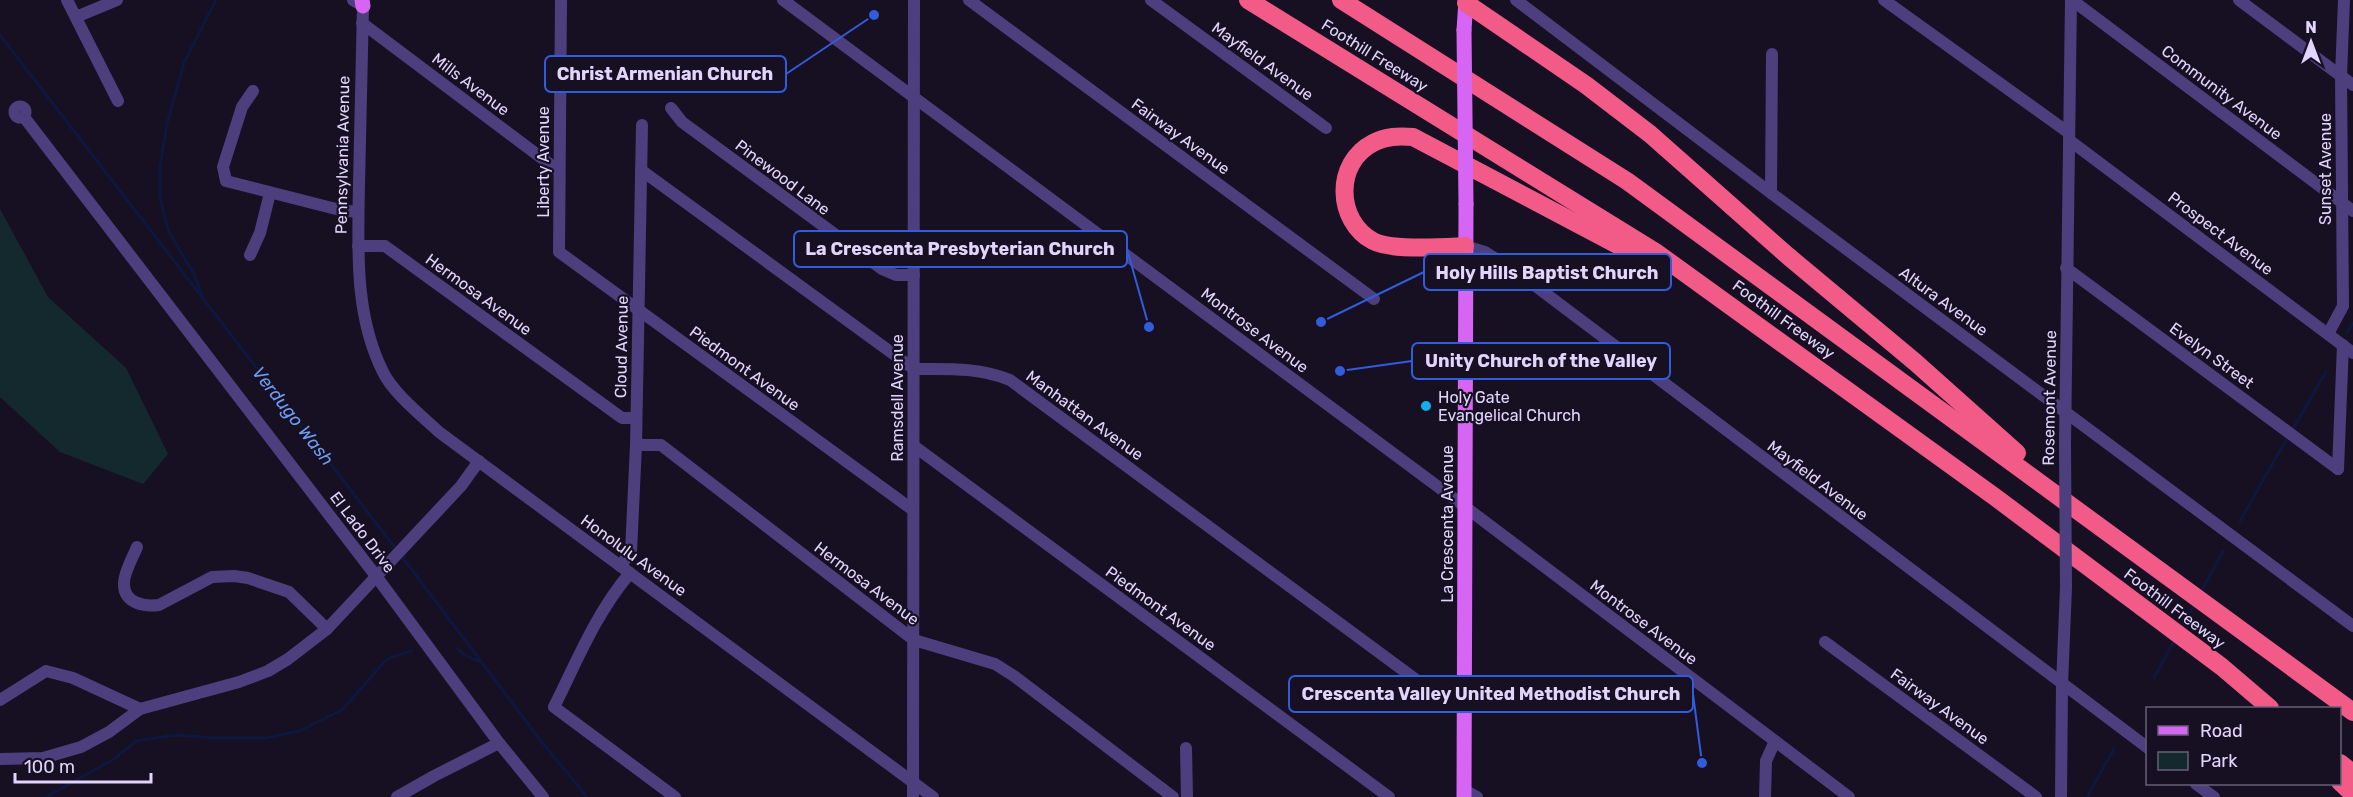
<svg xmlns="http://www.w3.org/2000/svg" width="2353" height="797" viewBox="0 0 2353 797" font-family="Rubik,sans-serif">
<rect width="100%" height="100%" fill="#171023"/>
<path fill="#14292d" d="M0,209l48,88 78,71 42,86 -25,30 -83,-32 -60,-55z"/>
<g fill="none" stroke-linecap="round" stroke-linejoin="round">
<g stroke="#0e173e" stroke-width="3">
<path d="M0,35l396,514"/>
<path d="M202,296l-7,-20 -27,-46 -8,-33v-30l7,-43 17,-61 32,-63"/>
<path d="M2346,334l7,-11"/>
<path d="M2294,427l32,-55"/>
<path d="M2240,521l46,-81"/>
<path d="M400,554l141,187 46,56"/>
<path d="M2201,592l22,-41"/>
<path d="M2181,628l14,-25"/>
<path d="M457,648l6,6 17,8"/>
<path d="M2154,678l21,-39"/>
<path d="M46,797l68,-38 22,-18 39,-6 40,3h51l33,-7 43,-21 43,-49 7,-4 20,-6"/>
<path d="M2087,797l27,-48"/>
</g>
<g stroke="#4d3f7e" stroke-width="12">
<path d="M67,0l51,101"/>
<path d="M353,0l10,6c-1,60 -3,119 -4,178 -1,64 -5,130 24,188 10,21 39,44 56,60l494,365"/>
<path d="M561,0l-2,252 354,258"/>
<path d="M783,0l681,506 385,291"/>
<path d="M969,0l405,299"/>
<path d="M1151,0l175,128"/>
<path d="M1516,0l255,193 582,433"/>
<path d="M1884,0l185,133"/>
<path d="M2072,0l281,211"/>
<path d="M2239,0l114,85"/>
<path d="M76,17l41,-17"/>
<path d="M362,23l197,148"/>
<path d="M253,91l-11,16 -19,60 3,14 114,29 18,2"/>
<circle cx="20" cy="112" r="5.5"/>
<path d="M671,108l11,14 200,147 14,6h18"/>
<path d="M24,117l352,459 123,167 44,54"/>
<path d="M2069,140l284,213"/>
<path d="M641,170l273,199c34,0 64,-2 96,11l420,310 17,12 17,7"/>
<path d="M1771,193l1,-139"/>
<path d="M358,246h27l237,172h14"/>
<path d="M1465,246l20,6 36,23 627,473"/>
<path d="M250,255l10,-22 10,-40"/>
<path d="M2066,268l272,201"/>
<path d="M2328,334l15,-28 -2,-230 3,-76"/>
<path d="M2065,444l6,-444"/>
<path d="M636,445h25l253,195 81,24 19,12 159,121"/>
<path d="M914,446l475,351"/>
<path d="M2338,469l5,-124"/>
<path d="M137,547c-4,10 -13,25 -13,36 -1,20 20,24 35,22l53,-28 22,-1 14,2 41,14 38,37"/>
<path d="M620,566l11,-14 5,-107 6,-320"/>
<path d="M630,573c-34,40 -53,88 -76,134l121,90"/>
<path d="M1825,642l211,155"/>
<path d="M0,700l46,-29 27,7 67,31"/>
<path d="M1186,748l1,49"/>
<path d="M0,759l43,-1 38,-11 28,-15 31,-23 99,-27 29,-11 20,-12 39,-30 134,-143 18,-25"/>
<path d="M2196,784l18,13"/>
<path d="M1464,790l13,7"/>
<path d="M397,797l37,-21 65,-33"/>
<path d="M913,797l1,-797"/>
<path d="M1765,797l1,-36 9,-20"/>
<path d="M2061,797l1,-112 4,-98"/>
</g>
<g stroke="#d765f3" stroke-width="15">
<path d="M362,0l1,6"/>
<path d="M1464,30l2,-30"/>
<path d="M1464,797l2,-593"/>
</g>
<g stroke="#f25a88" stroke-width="18">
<path d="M1248,0l409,253 338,244 227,170 48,41"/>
<path d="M1341,0l286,181 726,531"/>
<path d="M1466,3l120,82 64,49 138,122 127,106 102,91"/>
<path d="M1465,246c-22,1 -74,5 -92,-5 -37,-20 -39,-78 0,-98 13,-7 26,-7 40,-6l250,132"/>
<path d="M2340,763l13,10"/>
<path d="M2340,782l13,12"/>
</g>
<path stroke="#4d3f7e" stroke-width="12" d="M2065,444l1,143"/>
<path stroke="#d765f3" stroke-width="15" d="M1464,30l2,174"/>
</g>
<circle fill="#12afeb" stroke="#171023" stroke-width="2" cx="1426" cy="406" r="6"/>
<g text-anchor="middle" stroke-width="4.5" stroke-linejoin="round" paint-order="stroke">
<g font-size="16" fill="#e1d5fc" stroke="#171023">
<text transform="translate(1375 55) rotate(32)" y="6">Foothill Freeway</text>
<text transform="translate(1263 61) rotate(36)" y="6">Mayfield Avenue</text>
<text transform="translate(471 84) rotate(37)" y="6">Mills Avenue</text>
<text transform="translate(2222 92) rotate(37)" y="6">Community Avenue</text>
<text transform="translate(1181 136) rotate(36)" y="6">Fairway Avenue</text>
<text transform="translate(342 155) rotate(-89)" y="6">Pennsylvania Avenue</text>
<text transform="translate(543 162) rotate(-90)" y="6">Liberty Avenue</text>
<text transform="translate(2325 169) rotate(-90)" y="6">Sunset Avenue</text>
<text transform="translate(783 177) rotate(37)" y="6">Pinewood Lane</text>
<text transform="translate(2221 233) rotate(37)" y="6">Prospect Avenue</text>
<text transform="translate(479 294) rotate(36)" y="6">Hermosa Avenue</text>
<text transform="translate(1944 301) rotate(36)" y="6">Altura Avenue</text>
<text transform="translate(1784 319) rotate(36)" y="6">Foothill Freeway</text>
<text transform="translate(1255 330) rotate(37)" y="6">Montrose Avenue</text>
<text transform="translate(621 347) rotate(-89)" y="6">Cloud Avenue</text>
<text transform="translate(2212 355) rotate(36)" y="6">Evelyn Street</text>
<text transform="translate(745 368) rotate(36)" y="6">Piedmont Avenue</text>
<text transform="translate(897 398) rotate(-90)" y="6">Ramsdell Avenue</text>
<text transform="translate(2049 398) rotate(-89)" y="6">Rosemont Avenue</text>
<text transform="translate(1085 415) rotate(36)" y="6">Manhattan Avenue</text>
<text transform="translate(1818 480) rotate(37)" y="6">Mayfield Avenue</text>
<text transform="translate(1447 524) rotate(-90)" y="6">La Crescenta Avenue</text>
<text transform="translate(363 532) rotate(53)" y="6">El Lado Drive</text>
<text transform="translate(634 555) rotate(36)" y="6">Honolulu Avenue</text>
<text transform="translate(867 583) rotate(37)" y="6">Hermosa Avenue</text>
<text transform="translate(1161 608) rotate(36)" y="6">Piedmont Avenue</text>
<text transform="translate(2175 608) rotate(37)" y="6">Foothill Freeway</text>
<text transform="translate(1644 622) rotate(37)" y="6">Montrose Avenue</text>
<text transform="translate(1940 706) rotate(36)" y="6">Fairway Avenue</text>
</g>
<g font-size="16" fill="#e1d5fc" stroke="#171023" text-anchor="start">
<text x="1438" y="403">Holy Gate<tspan x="1438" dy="18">Evangelical Church</tspan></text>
</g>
<g font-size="18" font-style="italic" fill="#6c9cf3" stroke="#171023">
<text transform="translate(293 416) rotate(52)" y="6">Verdugo Wash</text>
</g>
</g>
<path fill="none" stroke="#315cdc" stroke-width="2" d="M874 15L786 74M1149 327L1127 249M1321 322L1424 272M1340 371L1412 361M1702 763L1693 694"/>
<g fill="#315cdc" stroke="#171023" stroke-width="2">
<circle cx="874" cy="15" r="6"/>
<circle cx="1149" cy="327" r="6"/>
<circle cx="1321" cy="322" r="6"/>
<circle cx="1340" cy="371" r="6"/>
<circle cx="1702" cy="763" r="6"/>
</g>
<g fill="#171023" stroke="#315cdc" stroke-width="2">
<rect x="545" y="56" width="241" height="36" rx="6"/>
<rect x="794" y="231" width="333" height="36" rx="6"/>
<rect x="1424" y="254" width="247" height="36" rx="6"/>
<rect x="1412" y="343" width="258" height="36" rx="6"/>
<rect x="1289" y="676" width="404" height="36" rx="6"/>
</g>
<g font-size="18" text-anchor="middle" font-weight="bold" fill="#e1d5fc">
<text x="665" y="80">Christ Armenian Church</text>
<text x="960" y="255">La Crescenta Presbyterian Church</text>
<text x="1547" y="279">Holy Hills Baptist Church</text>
<text x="1541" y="367">Unity Church of the Valley</text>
<text x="1491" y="700">Crescenta Valley United Methodist Church</text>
</g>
<rect x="2146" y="707" width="195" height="78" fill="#171023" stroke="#685f7a" stroke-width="1.5"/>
<rect x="2158" y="726" width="30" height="9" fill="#d765f3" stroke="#685f7a" stroke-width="1.5"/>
<text x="2200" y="737" font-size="18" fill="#e1d5fc">Road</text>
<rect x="2158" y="752" width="30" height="18" fill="#14292d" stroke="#685f7a" stroke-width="1.5"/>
<text x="2200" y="767" font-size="18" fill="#e1d5fc">Park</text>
<g transform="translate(2311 42)" stroke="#171023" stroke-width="4.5" paint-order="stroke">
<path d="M0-4.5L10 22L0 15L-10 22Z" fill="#e1d5fc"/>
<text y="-9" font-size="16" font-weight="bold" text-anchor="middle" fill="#e1d5fc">N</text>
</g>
<path d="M15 773v9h136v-9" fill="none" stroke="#e1d5fc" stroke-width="3"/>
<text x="24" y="773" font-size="18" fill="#e1d5fc" stroke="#171023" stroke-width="4.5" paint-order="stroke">100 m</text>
</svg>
